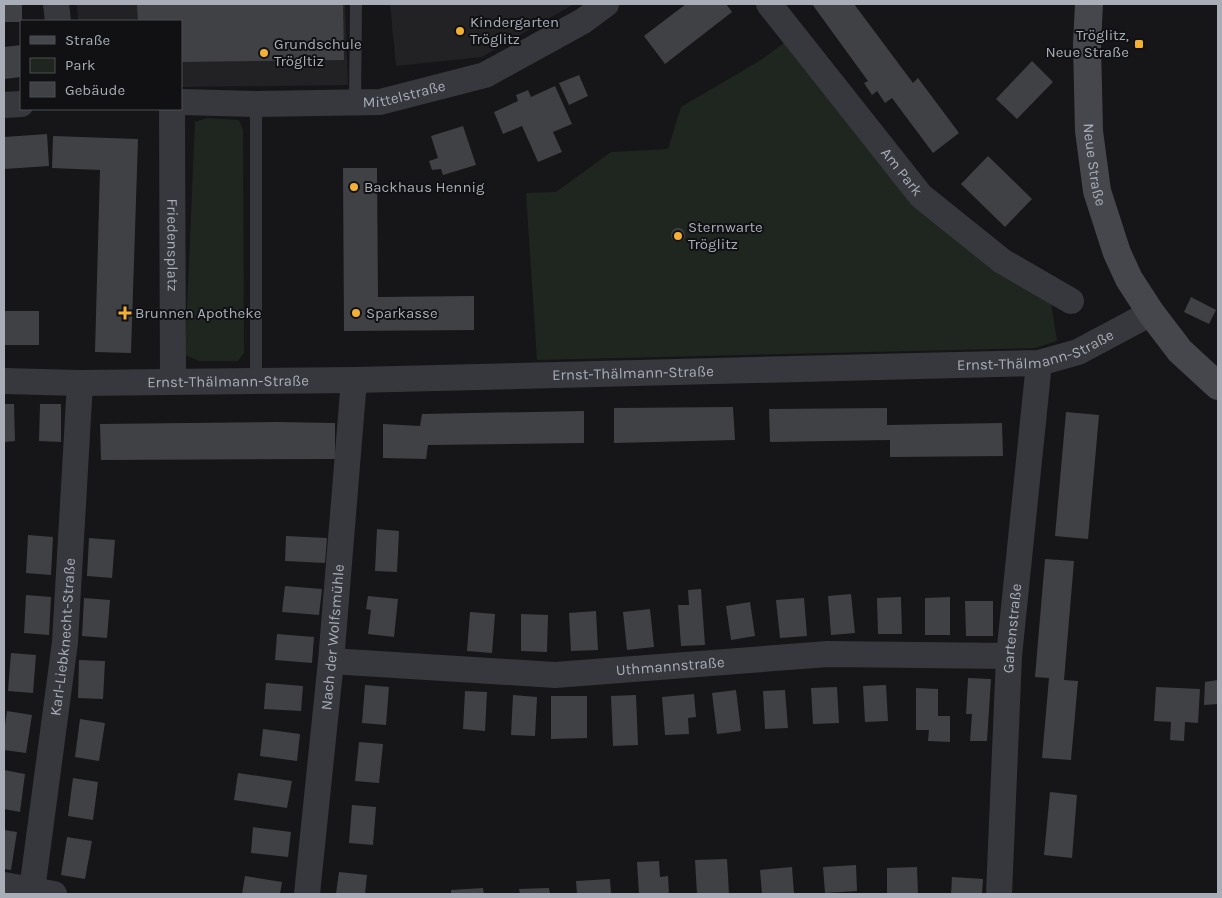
<svg xmlns="http://www.w3.org/2000/svg" width="1222" height="898" viewBox="0 0 1222 898" font-family="Karla,sans-serif">
<rect width="100%" height="100%" fill="#161618"/>
<g fill="#222225">
<path d="M77,4h268l3,81 -167,2v-66h-103z"/>
<path d="M390,4h184l-92,53 -86,9z"/>
</g>
<g fill="#1e261f">
<path d="M784,43l57,72 210,187 6,39 -22,7 -498,12 -11,-167 30,-1 55,-40 57,-3 13,-42 80,-47z"/>
<path d="M207,118l32,2 4,10 1,223 -6,8h-39l-14,-6 10,-233z"/>
</g>
<g fill="#404145">
<path d="M4,4h18v17l-1,1h-17z"/>
<path d="M137,4h206l1,56 -163,2v-41h-43z"/>
<path d="M686,4h40l6,8 -67,52 -21,-28z"/>
<path d="M812,4h42l59,79 5,-5 41,55 -26,20 -41,-55 -7,5 -8,-12 -5,4 -8,-12 4,-2z"/>
<path d="M21,45v32l-17,2v-32z"/>
<path d="M1032,61l21,21 -36,37 -21,-20z"/>
<path d="M579,75l9,21 -19,9 -10,-22z"/>
<path d="M555,86l17,38 -19,8 9,20 -24,10 -16,-36 -19,8 -9,-22 24,-11 -2,-6 12,-5 3,7z"/>
<path d="M463,126l13,39 -33,10 -2,-6 -9,1 -3,-9 9,-3 -7,-22z"/>
<path d="M47,134l2,32 -45,3v-32z"/>
<path d="M53,136l85,3 -7,214 -36,-1 5,-182 -48,-2z"/>
<path d="M988,156l44,43 -27,28 -44,-43z"/>
<path d="M343,168h34l1,129 96,-1v34l-130,1z"/>
<circle cx="678" cy="235" r="7"/>
<path d="M1191,297l25,13 -7,14 -25,-12z"/>
<rect x="4" y="311" width="35" height="34"/>
<path d="M4,404h10l1,37 -11,1z"/>
<path d="M40,404h21v38l-22,-1z"/>
<path d="M733,407l2,33 -121,3v-35z"/>
<path d="M887,408v17l115,-2 1,33 -113,1v-17l-120,2 -1,-33z"/>
<path d="M584,411v32l-156,2 -2,14 -43,-1v-34l37,2 2,-12z"/>
<path d="M1066,412l33,3 -11,124 -33,-3z"/>
<path d="M277,422l58,1v36l-234,1 -1,-36z"/>
<path d="M377,529l22,2 -2,41 -22,-1z"/>
<path d="M28,535l25,2 -2,38 -25,-2z"/>
<path d="M286,536l41,2 -2,25 -40,-2z"/>
<path d="M89,538l26,2 -3,38 -25,-2z"/>
<path d="M1045,559l29,2 -10,119 14,1 -7,79 -29,-2 7,-80 -14,-1z"/>
<path d="M285,586l37,3 -3,26 -37,-3z"/>
<path d="M701,589l4,56 -24,1 -3,-41h11l-1,-15z"/>
<path d="M851,594l4,39 -24,2 -3,-39z"/>
<path d="M26,595l25,2 -2,38 -25,-2z"/>
<path d="M368,596l30,3 -4,38 -26,-3 3,-24 -5,-1z"/>
<path d="M901,597l1,37h-24l-1,-36z"/>
<path d="M950,597v38h-25v-37z"/>
<path d="M84,598l26,2 -3,38 -25,-2z"/>
<path d="M804,598l3,38 -27,2 -4,-38z"/>
<path d="M965,601h28v35h-27z"/>
<path d="M750,602l5,34 -24,4 -5,-34z"/>
<path d="M650,609l4,38 -27,3 -4,-38z"/>
<path d="M596,611l2,39 -27,1 -2,-38z"/>
<path d="M470,612l25,2 -3,39 -25,-2z"/>
<path d="M521,614l27,1 -1,37 -26,-1z"/>
<path d="M277,634l37,3 -2,26 -37,-3z"/>
<path d="M11,653l25,2 -3,38 -25,-2z"/>
<path d="M79,660l26,1 -2,38 -25,-1z"/>
<path d="M968,678l23,1 -4,62h-17l2,-27h-6z"/>
<path d="M1218,680v24l-14,1 1,-23z"/>
<path d="M266,683l37,3 -2,25 -37,-2z"/>
<path d="M365,685l24,2 -3,38 -24,-2z"/>
<path d="M886,685l2,36 -23,1 -2,-36z"/>
<path d="M837,687l2,36 -26,1 -2,-36z"/>
<path d="M1156,687l44,2 -2,34 -13,-1 -1,19 -14,-1 1,-18 -17,-1z"/>
<path d="M916,688l22,1v27h12v26l-22,-1 1,-11h-13z"/>
<path d="M736,690l5,41 -24,3 -5,-41z"/>
<path d="M785,690l3,38 -23,1 -2,-38z"/>
<path d="M465,691l22,1 -2,39 -22,-2z"/>
<path d="M694,694l2,23 -8,1 1,16 -24,1 -3,-38z"/>
<path d="M513,695l24,2 -2,39 -24,-1z"/>
<path d="M636,695l2,50 -25,1 -2,-50z"/>
<path d="M551,696h36v42l-36,1z"/>
<path d="M7,711l25,4 -6,38 -22,-3v-17z"/>
<path d="M80,719l25,4 -6,38 -24,-4z"/>
<path d="M263,729l37,5 -3,27 -37,-5z"/>
<path d="M359,742l24,2 -4,39 -24,-2z"/>
<path d="M4,770l21,4 -5,38 -16,-3z"/>
<path d="M238,773l54,8 -5,27 -53,-8z"/>
<path d="M73,778l25,4 -5,38 -25,-4z"/>
<path d="M1050,792l27,3 -5,63 -28,-3z"/>
<path d="M352,805l24,2 -3,38 -24,-2z"/>
<path d="M253,827l38,5 -3,25 -37,-4z"/>
<path d="M4,830l13,2 -6,38 -7,-1z"/>
<path d="M67,837l25,4 -7,38 -24,-4z"/>
<path d="M727,859l2,35h-32l-2,-34z"/>
<path d="M659,861l1,16 8,-1 1,18h-30l-2,-32z"/>
<path d="M856,865l1,26 -32,2 -2,-26z"/>
<path d="M792,867l2,26 -32,1 -2,-24z"/>
<path d="M917,867l1,27h-31v-26z"/>
<path d="M339,872l28,3 -2,19h-29z"/>
<path d="M245,876l37,6 -2,12h-38z"/>
<path d="M952,877l31,2 -1,15h-31z"/>
<path d="M610,879l1,15h-34l-1,-13z"/>
<path d="M483,888l1,6h-33v-4z"/>
<path d="M549,888l1,6h-30l-1,-5z"/>
</g>
<g fill="none" stroke-linecap="round" stroke-linejoin="round">
<g stroke="#37383d" stroke-width="12">
<path d="M355,102l1,-98"/>
<path d="M256,104v276"/>
</g>
<g stroke="#37383d" stroke-width="26">
<path d="M56,4l2,17"/>
<path id="s1" d="M769,4l152,192 81,65 69,40"/>
<path id="s2" d="M181,102l75,2 124,-2 105,-27 98,-54 23,-17"/>
<path d="M4,105l17,-1"/>
<path id="s3" d="M172,109l1,272"/>
<path id="s4" d="M4,381l76,2 274,-3 685,-17 39,-11 73,-39"/>
<path id="s5" d="M331,661l224,14 273,-21 181,2"/>
<path d="M4,885l50,9"/>
<path id="s6" d="M32,890l33,-248 15,-259"/>
<path id="s7" d="M307,894l24,-233 23,-281"/>
<path id="s8" d="M999,894l10,-238 30,-293"/>
</g>
<path stroke="#45474d" stroke-width="28" id="s9" d="M1089,4l-2,40 2,87 8,60 20,62 12,26 22,34 29,38 38,35"/>
</g>
<g fill="#f2b134" stroke="#111113" stroke-width="2">
<circle cx="460" cy="31" r="5"/>
<rect x="1134" y="39" width="10" height="10" rx="2.5"/>
<circle cx="264" cy="53" r="5"/>
<circle cx="354" cy="187" r="5"/>
<circle cx="678" cy="236" r="5"/>
<path d="M122.5 305.5h5v5h5v5h-5v5h-5v-5h-5v-5h5z"/>
<circle cx="356" cy="313" r="5"/>
</g>
<g text-anchor="middle" stroke-width="4" stroke-linejoin="round" paint-order="stroke">
<g font-size="15" fill="#a8adb8" stroke="#111113" text-anchor="start">
<text x="470" y="27">Kindergarten<tspan x="470" dy="17">Tröglitz</tspan></text>
<text x="1129" y="40" text-anchor="end">Tröglitz,<tspan x="1129" dy="17">Neue Straße</tspan></text>
<text x="274" y="49">Grundschule<tspan x="274" dy="17">Trögltiz</tspan></text>
<text x="364" y="192">Backhaus Hennig</text>
<text x="688" y="232">Sternwarte<tspan x="688" dy="17">Tröglitz</tspan></text>
<text x="135" y="318">Brunnen Apotheke</text>
<text x="366" y="318">Sparkasse</text>
</g>
<g font-size="15" fill="#a8adb8" stroke="#111113">
<text dy="5" stroke="none"><textPath href="#s2" startOffset="224">Mittelstraße</textPath></text>
<text dy="5" stroke="none"><textPath href="#s9" startOffset="161">Neue Straße</textPath></text>
<text dy="5" stroke="none"><textPath href="#s1" startOffset="214">Am Park</textPath></text>
<text dy="5" stroke="none"><textPath href="#s3" startOffset="136">Friedensplatz</textPath></text>
<text dy="5" stroke="none"><textPath href="#s4" startOffset="1034">Ernst-Thälmann-Straße</textPath></text>
<text dy="5" stroke="none"><textPath href="#s4" startOffset="629">Ernst-Thälmann-Straße</textPath></text>
<text dy="5" stroke="none"><textPath href="#s4" startOffset="224">Ernst-Thälmann-Straße</textPath></text>
<text dy="5" stroke="none"><textPath href="#s8" startOffset="266">Gartenstraße</textPath></text>
<text dy="5" stroke="none"><textPath href="#s6" startOffset="255">Karl-Liebknecht-Straße</textPath></text>
<text dy="5" stroke="none"><textPath href="#s7" startOffset="258">Nach der Wolfsmühle</textPath></text>
<text dy="5" stroke="none"><textPath href="#s5" startOffset="340">Uthmannstraße</textPath></text>
</g>
</g>
<rect width="1222" height="898" fill="none" stroke="#a8adb8" stroke-width="10"/>
<rect x="20" y="20" width="162" height="90" fill="#111113" stroke="#4d4f55"/>
<rect x="30" y="36" width="25" height="8" fill="#45474d" stroke="#4d4f55"/>
<text x="65" y="45" font-size="15" fill="#a8adb8">Straße</text>
<rect x="30" y="58" width="25" height="15" fill="#1e261f" stroke="#4d4f55"/>
<text x="65" y="70" font-size="15" fill="#a8adb8">Park</text>
<rect x="30" y="82" width="25" height="15" fill="#404145" stroke="#4d4f55"/>
<text x="65" y="95" font-size="15" fill="#a8adb8">Gebäude</text>
</svg>
